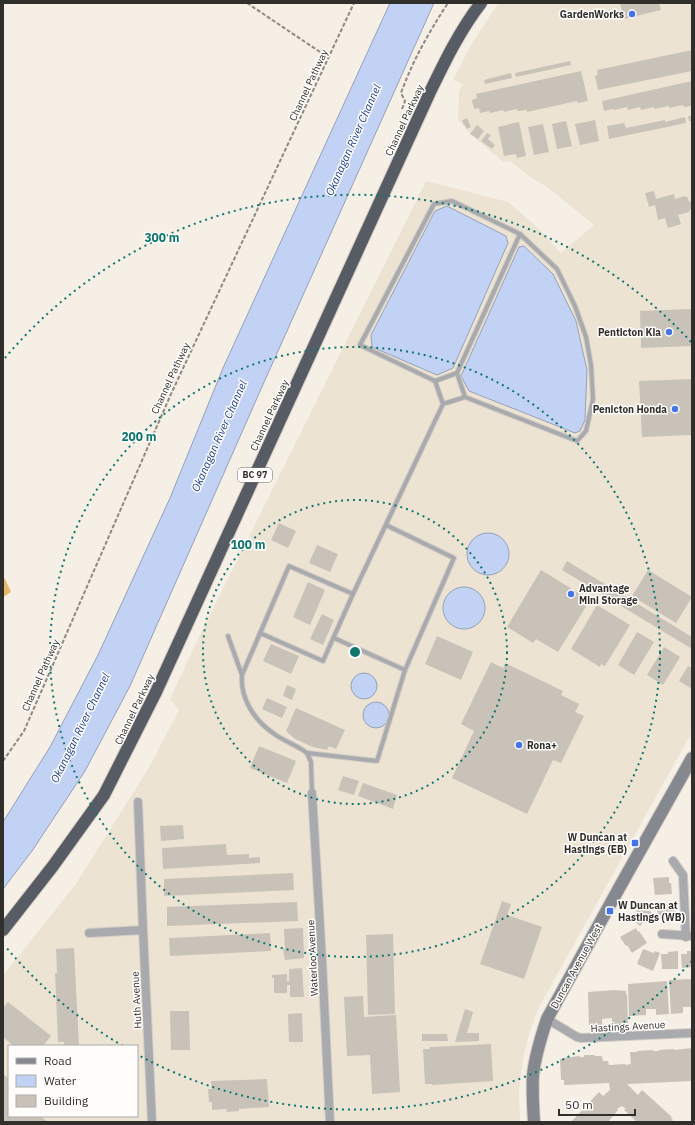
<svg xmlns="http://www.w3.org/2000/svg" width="695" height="1125" viewBox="0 0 695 1125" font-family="'IBM Plex Sans',sans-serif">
<rect width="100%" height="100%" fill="#f5efe5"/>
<path fill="#ede3d3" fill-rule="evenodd" d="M499,3h193v729l-153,275 -10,27 -6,25 -4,31 1,32h-517v-147l15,-18 57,-72 72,-114 32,-61 -9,-11 26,-56 230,-462 82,21 29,25 24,26 33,-28 -44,-36 -18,-11 -22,-17 -7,1 -34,-29 -11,-14 1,-28 4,-7 -10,-4 18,-35 20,-31zM9,1046h128v70h-128z"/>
<path fill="#e4b769" d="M3,575l8,17 -8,5z"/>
<g fill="#c2d2f4" stroke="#96a1b8">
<path d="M390,3h44l-173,386 -131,297 -45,85 -53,80 -29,38v-67l47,-75 48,-92 72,-157 53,-130z"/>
<path d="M447,206l59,30 2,7 -55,125 -16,7 -65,-28 -1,-12 64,-124z"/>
<path d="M524,246l29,28 23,47 11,49 -2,50 -5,11 -5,2 -106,-42 -8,-15 58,-129z"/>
<circle cx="488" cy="554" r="21"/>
<circle cx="464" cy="608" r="21"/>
<circle cx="364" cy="686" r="13"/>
<circle cx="376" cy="715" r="13"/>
</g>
<g fill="#c8c2b9">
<path d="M620,3h39l2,7 -37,9z"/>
<path d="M692,50v21l-94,19 -3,-14 3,-1 -1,-5z"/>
<path d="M570,61l1,4 -55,12 -1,-4z"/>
<path d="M581,71l7,30 -10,2 -1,-2 -50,11v-2l-9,1 -1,-2 -13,3 -1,-2 -13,3 -1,-2 -9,2 -1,-5 -5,1 -2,-9 5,-2 -1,-4z"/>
<path d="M511,73l1,5 -27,6 -1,-4z"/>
<path d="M692,81v25l-8,1 -1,-2 -14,3v-2l-15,3v-2l-13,3 -1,-3 -12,3 -1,-3 -13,3 -2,-1 -8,2 -2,-10z"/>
<path d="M688,116h4v5h-3z"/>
<path d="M685,117l1,6 -77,16 -2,-13 17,-3 2,5 39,-8v2z"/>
<path d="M467,118l4,9 -4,2 -5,-8z"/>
<path d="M595,120l4,21 -19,4 -5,-21z"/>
<path d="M566,121l6,25 -15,3 -5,-25z"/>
<path d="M519,122l7,34 -9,2 -1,-4 -12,2 -6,-29z"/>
<path d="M543,124l6,28 -15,3 -6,-28z"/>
<path d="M477,125l7,6 -6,8 -8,-5z"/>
<path d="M487,133l4,2 -3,4 7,6 -3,4 -11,-8z"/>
<path d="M654,191l2,8 18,-5 1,5 10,-3 3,2 1,4 2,-1 1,5h-1v2l-2,4 -11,3 3,9 -13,4 -3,-10 -7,2 -3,-15 -6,2 -4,-14z"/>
<path d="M690,309l2,2v35l-51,2 -1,-37z"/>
<path d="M692,379v56l-50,2 -3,-56z"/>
<path d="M279,523l17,8 -8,17 -17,-8z"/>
<path d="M317,545l21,9 -8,18 -21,-9z"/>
<path d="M567,561l125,76v12l-130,-79z"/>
<path d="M541,570l49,30 -32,52 -22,-13 -3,4 -26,-16z"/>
<path d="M648,570l44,27 -16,26 -44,-27z"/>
<path d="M308,582l17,8 -15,35 -17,-8z"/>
<path d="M597,605l33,20 -25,41 -4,-2 -1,3 -29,-18z"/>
<path d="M322,614l12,6 -11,25 -13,-6z"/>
<path d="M637,632l17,10 -20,33 -16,-10z"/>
<path d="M437,636l36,16 -12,28 -36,-16z"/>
<path d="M271,644l28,12 -8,18 -28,-13z"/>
<path d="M664,647l16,10 -17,28 -16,-10z"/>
<path d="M491,662l12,6 2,-5 58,28 -2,4 18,9 -4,8 9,4 -23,47 -8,-3 -26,54 -75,-36 22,-47 -13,-7z"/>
<path d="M688,666l4,2v21l-13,-8z"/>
<path d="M287,685l9,4 -4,11 -9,-4z"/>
<path d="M267,698l20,9 -5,11 -20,-9z"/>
<path d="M296,708l49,22 -9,19 -7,-3 -2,4 -14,-3 -18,-8 -9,-8z"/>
<path d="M259,746l37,15 -9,22 -37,-15z"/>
<path d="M343,776l16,5 -5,14 -16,-5z"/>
<path d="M363,783l34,12 -4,14 -35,-13z"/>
<path d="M183,825l1,14 -23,2 -1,-15z"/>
<path d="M226,844l1,11 22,-1v4l11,-1v6l-97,6 -1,-21z"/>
<path d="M293,873l1,17 -130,6v-17z"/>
<path d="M669,877v6h2l1,11 -17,1 -2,-17z"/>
<path d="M502,901l9,3 -4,11 35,12 -18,52 -44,-15z"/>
<path d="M297,902l1,19 -131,5v-19z"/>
<path d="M672,902l5,14 -15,7 -6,-15z"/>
<path d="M643,904l10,10 -7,8 -1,-1 -5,5 -9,-8z"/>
<path d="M303,928l1,30 -19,2 -2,-11h2l-1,-20z"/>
<path d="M636,928l2,4 1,-1 8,12 -15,10 -5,-8 -1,1 -6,-9z"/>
<path d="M270,933l1,18 -101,5 -1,-18z"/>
<path d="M393,934l2,80 -27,1 -2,-80z"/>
<path d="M74,948l5,98h-15v-4h-6l-3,-69h2l-1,-24z"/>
<path d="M643,949l11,4 1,-2 5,2 -7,18 -16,-7z"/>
<path d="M678,951v18h-16l-1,-15h7v-2z"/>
<path d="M687,951h5v16l-10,1 -1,-14h6z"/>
<path d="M302,968l2,29h-14v-12h-3v8h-13v-15h-2v-3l15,-1v7h2v-12z"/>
<path d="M692,979v28h-9v6l-12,1 -2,-34z"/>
<path d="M667,981l2,33 -13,1v-6h-10v6l-17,1 -1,-32z"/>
<path d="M615,990l11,1v3h1l1,29 -16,1v-6l-10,1v6h-13l-1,-33z"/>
<path d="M363,996l1,21 32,-2 4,77 -28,2 -2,-39 -23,1 -3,-59z"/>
<path d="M8,1002l43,34 -8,10h-29l-11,-9v-29z"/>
<path d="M465,1009l8,3 -6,21h12v8l-24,1z"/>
<path d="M170,1011h19l1,39h-19z"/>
<path d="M302,1013l1,29h-14l-1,-28z"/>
<path d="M422,1034h25l1,7h-26z"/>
<path d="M491,1044l2,37 -61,4v-1h-7l-2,-35h7v-2z"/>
<path d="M692,1048v33l-65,3 11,11 4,-5 30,27 -1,1 2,2 -2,2h-34l-13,-12 2,-1 -4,-3 -2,1 -3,2 1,1 -10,12h-37l28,-30 4,4 7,-6 -1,-7 -45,2v-5h-3l-1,-21h3v-1l17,-2v1h4v-2h11v1h7l1,5h5l1,4 16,-1v1l6,-1 -1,-12h7v-1l16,-1v1h6v-1l15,-1v1z"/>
<path d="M3,1074l6,5v37h31l8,6h-45z"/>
<path d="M267,1079l2,28 -30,2v2l-12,1 -1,-3 -14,1v-8h-3l-1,-13h4l-1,-8z"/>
</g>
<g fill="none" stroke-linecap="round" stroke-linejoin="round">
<g stroke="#d2ccc4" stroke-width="6">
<g id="lane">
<path d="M457,373l-22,8 -75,-36 74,-141 18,-3 68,33"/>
<path d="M435,381l8,23"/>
<path d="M260,633l63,28 30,-67"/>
<path d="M228,636l14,39"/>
<path d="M334,638l71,32"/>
<path d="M307,753l70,8 28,-91 49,-112 -68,-33"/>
<path d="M312,793l-1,-31 -4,-9c-10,-8 -24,-12 -34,-20 -19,-13 -33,-35 -31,-58l47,-109 64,28 90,-190 22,-7 112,44 9,-10 7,-32 -2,-34 -5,-28 -11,-31 -18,-37 -37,-35 -63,139 8,24"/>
</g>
</g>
<g stroke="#d2ccc4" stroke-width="10">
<g id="street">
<path d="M312,793l10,167 8,162"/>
<path d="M138,802l5,128"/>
<path d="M673,861l10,14 3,62"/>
<path d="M89,933l54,-3 9,192"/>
<path d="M662,934l30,2"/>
<path d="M547,1019l30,18 5,1 110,-5"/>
</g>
</g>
<g stroke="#d2ccc4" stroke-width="14">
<path id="secondary" d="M534,1122c-1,-16 -2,-32 -1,-47 2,-19 8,-38 14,-56l71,-129 74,-132"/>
</g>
<g stroke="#d2ccc4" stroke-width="14">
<path id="highway" d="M3,930l50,-64 51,-71 52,-103 274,-600c15,-31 30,-62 51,-89"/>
</g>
<g stroke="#8e8a83" stroke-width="2" stroke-dasharray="4 2" stroke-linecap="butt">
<path d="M247,3l82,55"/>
<path d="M402,109l3,-8 -4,-8c12,-33 28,-61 47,-90"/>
<path d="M3,761l21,-30 147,-337 183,-391"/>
</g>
<use href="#lane" stroke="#a8aaae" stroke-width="4"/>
<use href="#street" stroke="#a8aaae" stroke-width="8"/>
<use href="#secondary" stroke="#85888e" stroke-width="12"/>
<use href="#highway" stroke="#575c64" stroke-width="12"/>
</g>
<g fill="none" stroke="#0f766e" stroke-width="2" stroke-dasharray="2 4">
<circle cx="355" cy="652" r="152"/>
<circle cx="355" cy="652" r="305"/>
<path d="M692 961A457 457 0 0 1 140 1056M123 1046A457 457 0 0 1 5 946M5 358A457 457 0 0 1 692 343"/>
</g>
<g fill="#4574e6" stroke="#fefdfb" stroke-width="1.5">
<circle cx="632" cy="14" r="4"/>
<circle cx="669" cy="332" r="4"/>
<circle cx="675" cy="409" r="4"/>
<circle cx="571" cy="594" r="4"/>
<circle cx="519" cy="745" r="4"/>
<rect x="631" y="839" width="8" height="8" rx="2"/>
<rect x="606" y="907" width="8" height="8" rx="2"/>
</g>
<g text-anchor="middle" stroke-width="3" stroke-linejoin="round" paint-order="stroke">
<rect fill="#fefdfb" stroke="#6e6d69" stroke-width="1" x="238" y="468" width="34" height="14" rx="3"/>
<g font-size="9" font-weight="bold" fill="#312f2b">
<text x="255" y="478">BC 97</text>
</g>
<g font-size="10" font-weight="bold" fill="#312f2b" stroke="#fefdfb" text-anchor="end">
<text x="624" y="18">GardenWorks</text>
<text x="661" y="336">Penticton Kia</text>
<text x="667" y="413">Penicton Honda</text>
<text x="579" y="592" text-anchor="start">Advantage<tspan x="579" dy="12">Mini Storage</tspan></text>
<text x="527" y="749" text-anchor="start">Rona+</text>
<text x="627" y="841">W Duncan at<tspan x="627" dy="12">Hastings (EB)</tspan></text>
<text x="618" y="909" text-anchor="start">W Duncan at<tspan x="618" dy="12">Hastings (WB)</tspan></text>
</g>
<g font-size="10" fill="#312f2b" stroke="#fefdfb">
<text transform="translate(308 85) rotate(-65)" y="4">Channel Pathway</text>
<text transform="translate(404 120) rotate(-65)" y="4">Channel Parkway</text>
<text transform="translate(170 378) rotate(-65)" y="4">Channel Pathway</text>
<text transform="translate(269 415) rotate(-65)" y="4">Channel Parkway</text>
<text transform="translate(40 675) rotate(-66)" y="4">Channel Pathway</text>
<text transform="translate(134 709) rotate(-64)" y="4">Channel Parkway</text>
<text transform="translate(312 958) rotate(-93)" y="4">Waterloo Avenue</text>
<text transform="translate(576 966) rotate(-61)" y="4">Duncan Avenue West</text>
<text transform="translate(136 1000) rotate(-93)" y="4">Huth Avenue</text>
<text transform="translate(628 1026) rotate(-3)" y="4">Hastings Avenue</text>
</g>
<g font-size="11" font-style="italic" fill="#1b3d99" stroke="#fefdfb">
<text transform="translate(353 140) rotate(-66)" y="4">Okanagan River Channel</text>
<text transform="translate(219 436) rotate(-66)" y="4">Okanagan River Channel</text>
<text transform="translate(80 728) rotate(-64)" y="4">Okanagan River Channel</text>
</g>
</g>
<circle cx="355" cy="652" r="6" fill="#0f766e" stroke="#fefdfb" stroke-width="2"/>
<g font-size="12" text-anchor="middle" font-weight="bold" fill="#0f766e" stroke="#fefdfb" stroke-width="3" stroke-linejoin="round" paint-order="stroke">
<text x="162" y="242">300 m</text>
<text x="139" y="441">200 m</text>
<text x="248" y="549">100 m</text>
</g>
<rect width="695" height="1125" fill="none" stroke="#312f2b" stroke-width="8"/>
<rect x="8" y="1045" width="130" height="72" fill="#fefdfb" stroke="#acaba8"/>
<rect x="16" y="1058" width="20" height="6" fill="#85888e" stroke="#acaba8"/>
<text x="44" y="1065" font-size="12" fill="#312f2b">Road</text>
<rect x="16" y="1075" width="20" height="12" fill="#c2d2f4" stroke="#acaba8"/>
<text x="44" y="1085" font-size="12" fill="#312f2b">Water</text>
<rect x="16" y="1095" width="20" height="12" fill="#c8c2b9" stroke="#acaba8"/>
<text x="44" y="1105" font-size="12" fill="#312f2b">Building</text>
<path d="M559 1109v6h76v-6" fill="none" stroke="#312f2b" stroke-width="2"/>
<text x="565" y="1109" font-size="12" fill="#312f2b" stroke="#fefdfb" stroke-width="3" paint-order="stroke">50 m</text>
</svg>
